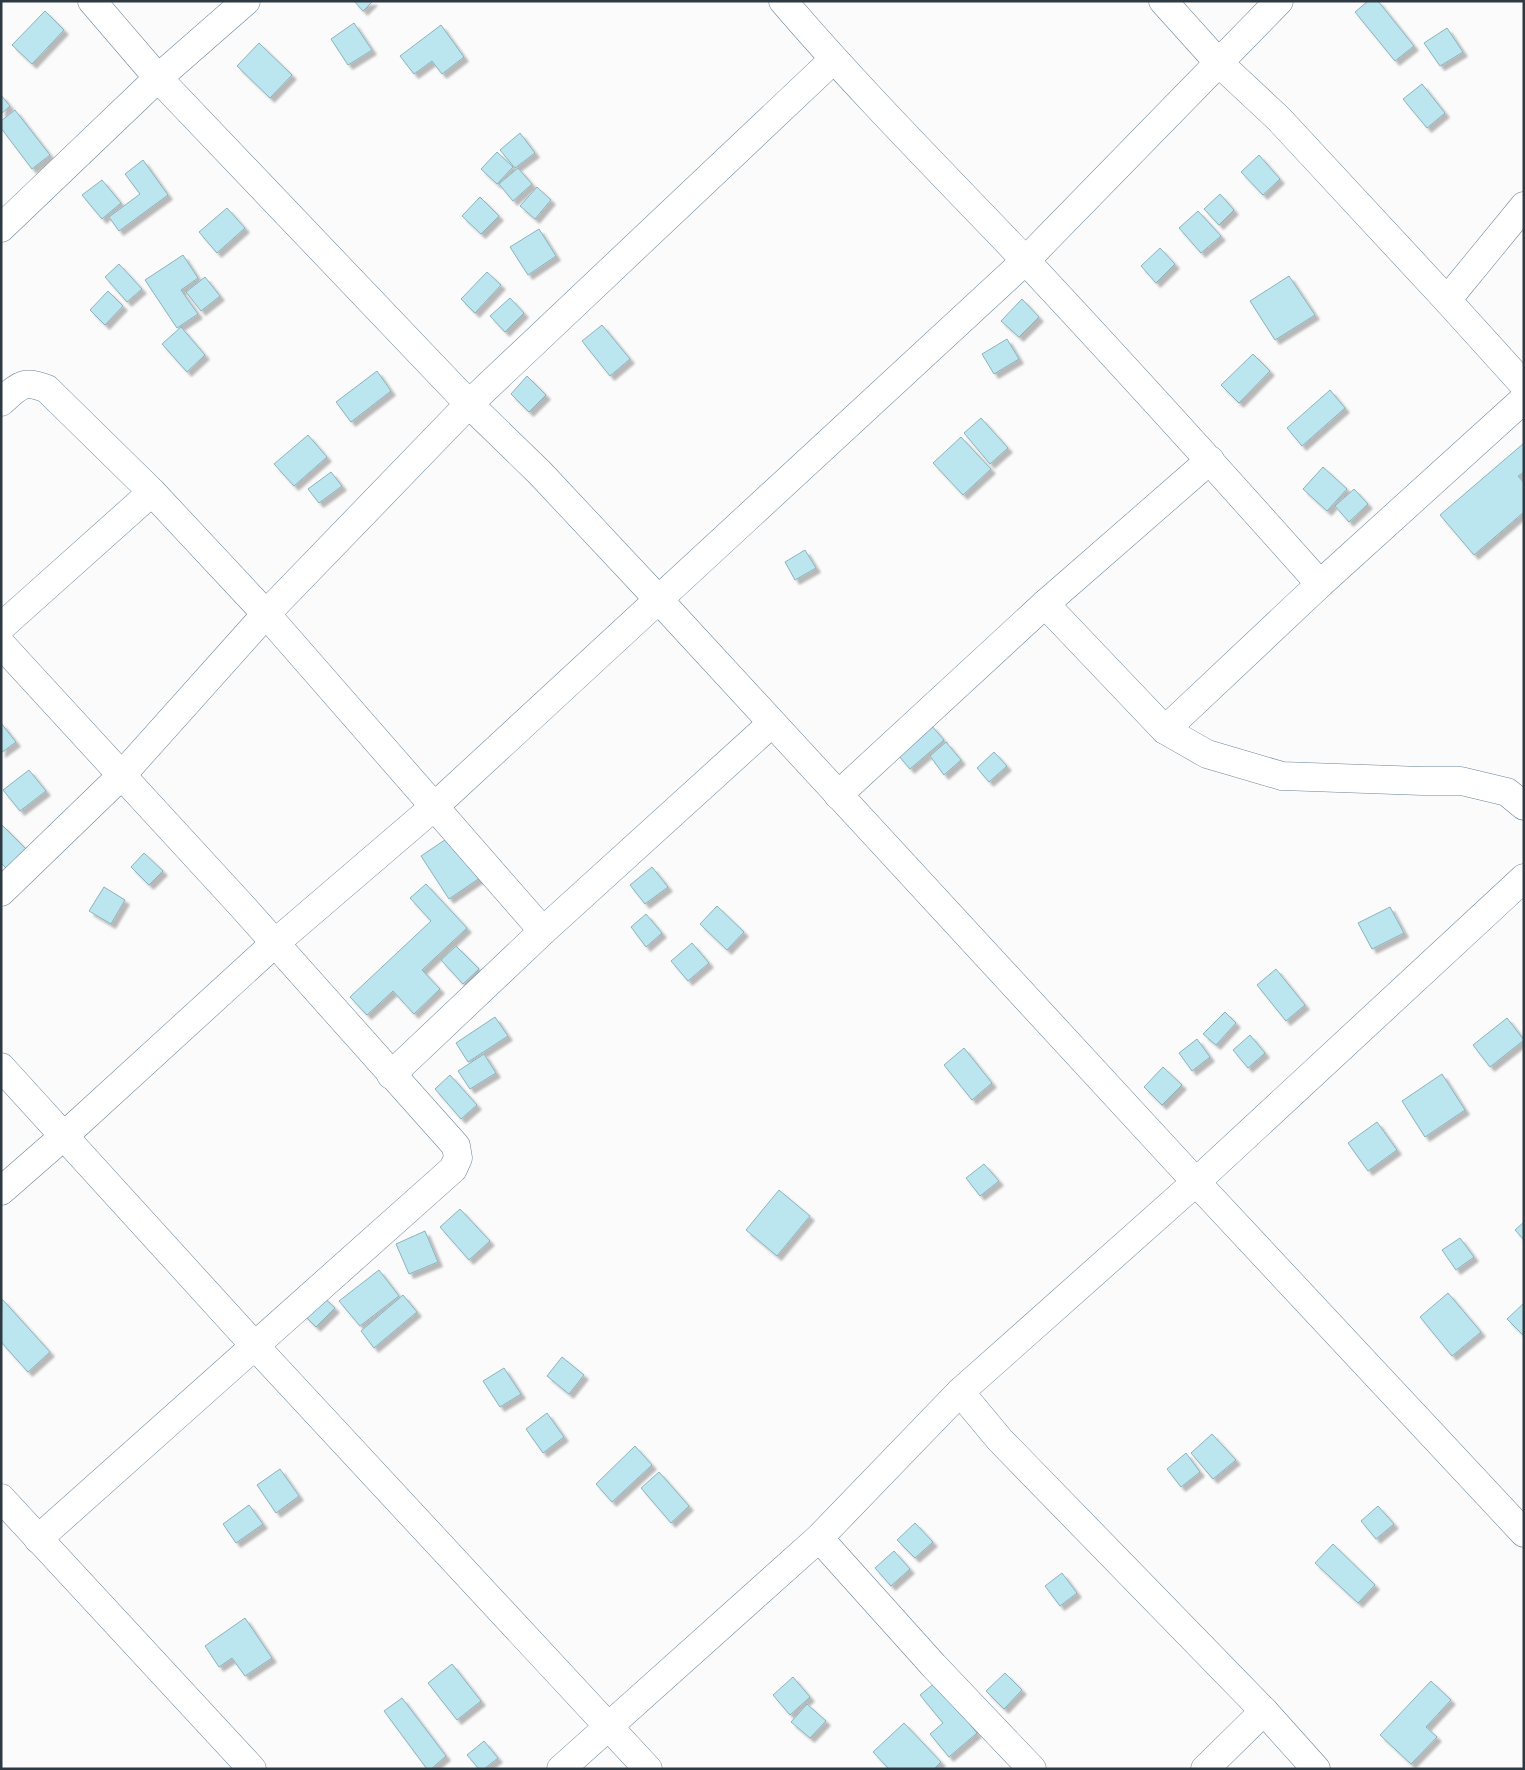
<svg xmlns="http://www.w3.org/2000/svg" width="1525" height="1770" viewBox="0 0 1525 1770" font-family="'PT Sans',sans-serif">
<defs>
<filter id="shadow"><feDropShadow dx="4.5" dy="4.5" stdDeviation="1" flood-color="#0004"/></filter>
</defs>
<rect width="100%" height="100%" fill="#fbfbfb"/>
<g fill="#bce6ef" stroke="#8bb3bc" filter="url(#shadow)">
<path d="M354,1h19l-10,10z"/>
<path d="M1368,1h10l36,45 -19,15 -40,-49z"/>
<path d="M45,11l19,19 -32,34 -20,-19z"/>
<path d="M354,23l18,27 -24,15 -17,-26z"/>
<path d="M441,25l23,32 -22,17 -10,-13 -18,13 -14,-18z"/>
<path d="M1447,28l16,24 -23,14 -16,-23z"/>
<path d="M259,43l33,32 -22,23 -33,-32z"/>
<path d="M1422,84l23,29 -18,15 -24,-29z"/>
<path d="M1,95l9,11 -9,8z"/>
<path d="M15,110l35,45 -18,14 -31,-41v-7z"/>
<path d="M520,133l15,20 -20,15 -15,-18z"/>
<path d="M497,152l16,15 -16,17 -16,-15z"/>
<path d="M1259,155l21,24 -17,16 -22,-23z"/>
<path d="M143,160l25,35 -49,36 -10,-14 31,-23 -15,-20z"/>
<path d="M518,168l14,16 -19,17 -14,-17z"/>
<path d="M102,180l19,23 -19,16 -20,-24z"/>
<path d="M537,187l14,13 -16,19 -15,-13z"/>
<path d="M1220,194l14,16 -15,15 -15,-16z"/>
<path d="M480,197l19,19 -18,18 -19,-18z"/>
<path d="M227,208l18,20 -28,25 -18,-21z"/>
<path d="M1198,211l23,25 -20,17 -22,-25z"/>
<path d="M539,229l17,27 -28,19 -18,-28z"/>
<path d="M1160,248l15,16 -19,19 -15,-17z"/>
<path d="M183,255l15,23 -17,12 17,24 -21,14 -32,-48z"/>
<path d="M119,264l23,25 -15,13 -22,-25z"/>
<path d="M487,272l14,13 -26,28 -14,-14z"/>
<path d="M1289,276l26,39 -40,25 -25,-39z"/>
<path d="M205,277l15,19 -19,15 -15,-19z"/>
<path d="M108,291l15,15 -18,19 -15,-15z"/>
<path d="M510,298l14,15 -19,19 -15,-16z"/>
<path d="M1022,299l17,18 -20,20 -18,-16z"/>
<path d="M602,325l28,34 -20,17 -28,-35z"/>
<path d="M181,327l24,28 -18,17 -25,-28z"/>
<path d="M1007,339l12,20 -25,15 -12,-20z"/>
<path d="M1253,354l17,17 -31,32 -18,-18z"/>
<path d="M377,371l14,20 -40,31 -15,-20z"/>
<path d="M527,376l19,19 -17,17 -18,-18z"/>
<path d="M1330,390l15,18 -43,38 -15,-18z"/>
<path d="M981,418l27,30 -18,16 -26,-31z"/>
<path d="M308,435l19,22 -33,29 -20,-22z"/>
<path d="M961,437l30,32 -28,26 -30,-32z"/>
<path d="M1524,443v29l-6,4 6,7v29l-50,43 -34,-40z"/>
<path d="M1323,467l24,22 -20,22 -24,-22z"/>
<path d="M331,472l11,14 -23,17 -11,-14z"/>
<path d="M1354,489l14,15 -19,18 -14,-16z"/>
<path d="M805,550l11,18 -21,12 -10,-18z"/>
<path d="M1,723l15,19 -15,11z"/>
<path d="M931,725l13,15 -34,29 -12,-14z"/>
<path d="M946,742l15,18 -17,15 -14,-19z"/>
<path d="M994,752l13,14 -18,16 -12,-14z"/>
<path d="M29,770l17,21 -26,20 -17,-21z"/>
<path d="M1,824l25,25 -20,19 -5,-5z"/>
<path d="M464,827l29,42 -44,30 -28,-43z"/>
<path d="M144,853l19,18 -14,14 -18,-18z"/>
<path d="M652,867l16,20 -23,17 -15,-19z"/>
<path d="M426,884l41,44 -45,42 18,19 -26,25 -21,-23 -26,24 -17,-18 81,-76 -21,-23z"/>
<path d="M104,887l21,13 -14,24 -22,-13z"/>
<path d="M717,906l27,26 -17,18 -27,-26z"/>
<path d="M1390,907l14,26 -32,16 -14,-26z"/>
<path d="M646,914l16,19 -16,14 -15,-20z"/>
<path d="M692,943l17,20 -21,18 -17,-20z"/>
<path d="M456,946l23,23 -16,15 -22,-24z"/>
<path d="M1276,969l29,36 -19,16 -29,-36z"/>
<path d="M1225,1012l11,11 -20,22 -13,-11z"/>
<path d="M495,1017l13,19 -40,26 -12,-19z"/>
<path d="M1507,1018l17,22 -34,27 -17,-22z"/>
<path d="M1250,1035l15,18 -17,15 -15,-18z"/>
<path d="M1197,1039l13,18 -18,14 -13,-18z"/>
<path d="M964,1048l28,35 -20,17 -28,-35z"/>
<path d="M484,1054l12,19 -26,16 -12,-18z"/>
<path d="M1163,1067l19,18 -20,20 -18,-18z"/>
<path d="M1442,1074l23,36 -40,27 -23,-36z"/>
<path d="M450,1075l27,30 -16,14 -26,-30z"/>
<path d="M1377,1122l20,28 -29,21 -20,-28z"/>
<path d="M984,1164l15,17 -19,15 -14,-18z"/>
<path d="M779,1190l31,26 -33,40 -31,-26z"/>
<path d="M460,1209l30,32 -21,19 -29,-33z"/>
<path d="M1524,1222v18l-9,-10z"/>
<path d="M425,1231l13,31 -29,12 -13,-30z"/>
<path d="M1460,1238l14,19 -18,13 -14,-20z"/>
<path d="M379,1270l20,26 -39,30 -21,-25z"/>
<path d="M1448,1293l33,39 -29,24 -32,-39z"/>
<path d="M320,1294l15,14 -19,19 -15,-15z"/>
<path d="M403,1295l14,17 -43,36 -13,-17z"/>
<path d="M2,1299l48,53 -22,20 -27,-30z"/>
<path d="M1524,1303v33l-17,-17z"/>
<path d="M562,1357l22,18 -15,19 -22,-18z"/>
<path d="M504,1368l17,26 -21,13 -17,-26z"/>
<path d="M547,1413l17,24 -21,16 -17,-24z"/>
<path d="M1212,1434l24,26 -23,19 -22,-26z"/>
<path d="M635,1446l17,19 -40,37 -16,-18z"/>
<path d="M1186,1453l14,19 -19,15 -14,-18z"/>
<path d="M280,1469l19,27 -23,17 -19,-28z"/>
<path d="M659,1472l30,34 -18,17 -30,-35z"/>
<path d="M249,1505l14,19 -27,19 -13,-19z"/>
<path d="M1378,1506l16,18 -18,15 -15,-18z"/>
<path d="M915,1523l18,19 -18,16 -18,-18z"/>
<path d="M1333,1544l42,41 -17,18 -43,-40z"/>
<path d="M894,1551l16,18 -19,17 -16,-18z"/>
<path d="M1062,1573l15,20 -17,13 -15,-20z"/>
<path d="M245,1618l27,40 -27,18 -13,-18 -13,9 -14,-21z"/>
<path d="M452,1664l29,37 -24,19 -29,-37z"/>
<path d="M1005,1673l17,17 -18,19 -18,-18z"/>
<path d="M793,1677l17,20 -20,18 -17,-20z"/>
<path d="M1431,1681l20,19 -25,27 11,10 -26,27 -31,-29z"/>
<path d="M936,1682l41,51 -28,24 -19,-23 13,-11 -23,-28z"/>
<path d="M402,1698l44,58 -15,13h-4l-43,-58z"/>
<path d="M807,1704l19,17 -16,17 -19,-16z"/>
<path d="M904,1723l37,39 -7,7h-45l-16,-17z"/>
<path d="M484,1741l14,17 -14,11h-5l-12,-14z"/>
</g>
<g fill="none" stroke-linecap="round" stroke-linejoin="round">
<g stroke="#698499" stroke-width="29">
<g id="minor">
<path d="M92,1l66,77 311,326 71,69 119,127 537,582 328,351"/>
<path d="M783,1c77,90 160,173 242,259 100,107 198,215 295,324l-155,146"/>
<path d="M1163,1l55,61 61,57 168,181 77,85"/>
<path d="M1,228l157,-150 88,-77"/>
<path d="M1447,300l77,-94"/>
<path d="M1,402c18,-16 22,-23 46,-13l105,103 114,122 277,317"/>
<path d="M1320,584l204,-185"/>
<path d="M1045,604l120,126 42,24 75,22 140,5h39l46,11 17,14"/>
<path d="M1,627l151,-135"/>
<path d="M1,644l240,261 215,241 2,12 -5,11 -415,370"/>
<path d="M838,795l207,-191 165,-144"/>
<path d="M1,892l120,-116 145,-162 203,-210 364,-344"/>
<path d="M1,1067l254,279 393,423"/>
<path d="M391,1075l152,-144 229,-208"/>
<path d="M1,1191l64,-56 209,-191 161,-138 590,-545 254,-260"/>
<path d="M960,1392l40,48 264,271 52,58"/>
<path d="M1,1498l251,271"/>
<path d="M819,1538l115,128 98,103"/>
<path d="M561,1769l258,-231 141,-146 236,-210 328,-304"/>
<path d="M1205,1769l59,-58"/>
</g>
</g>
<use href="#minor" stroke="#fff" stroke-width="28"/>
</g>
<rect width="1525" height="1770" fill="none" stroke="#2e3a43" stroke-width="5"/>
</svg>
